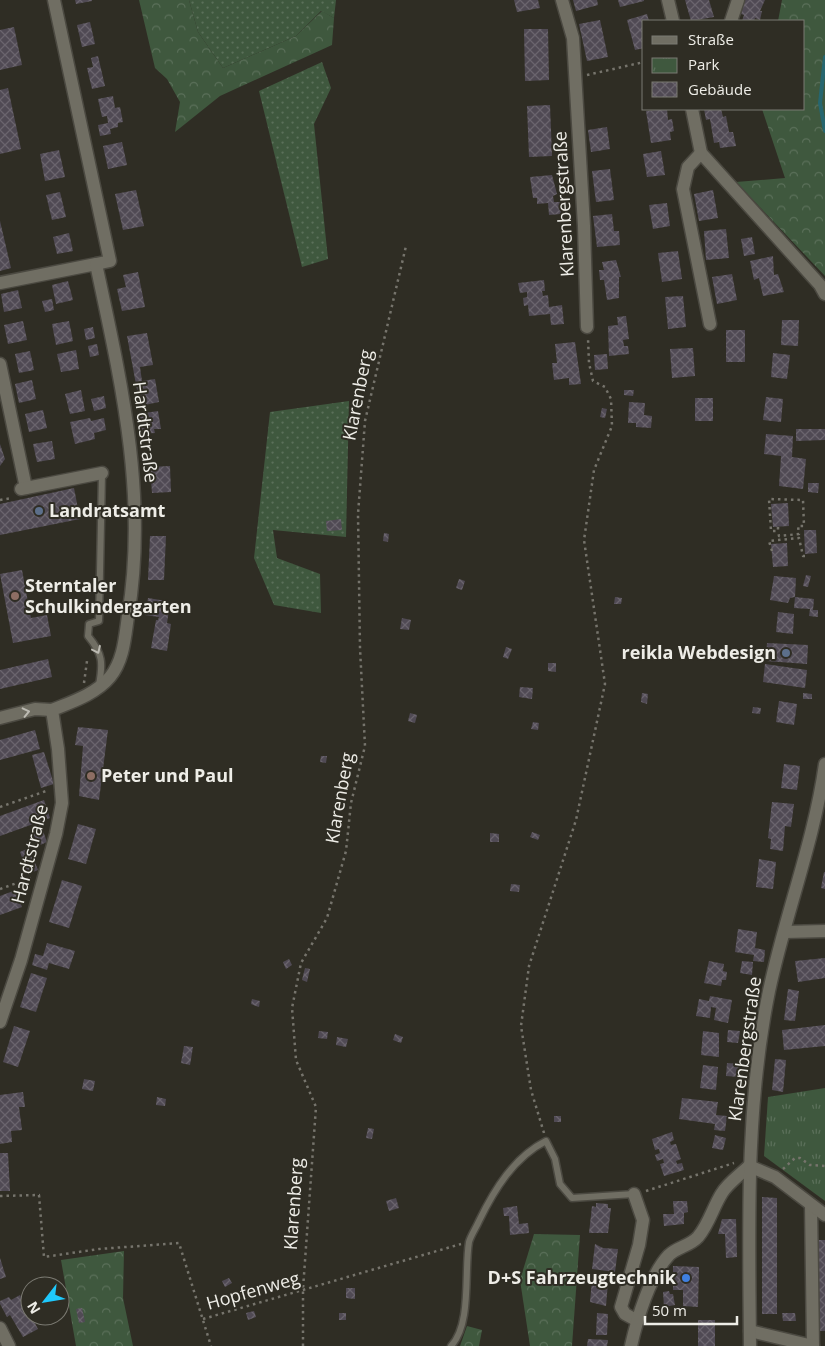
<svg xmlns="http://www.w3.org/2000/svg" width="825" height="1346" viewBox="0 0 825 1346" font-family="'Open Sans',sans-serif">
<defs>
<pattern id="grass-dots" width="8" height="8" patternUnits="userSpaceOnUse" patternTransform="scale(1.25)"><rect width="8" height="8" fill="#3f583e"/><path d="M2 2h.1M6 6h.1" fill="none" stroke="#5b705a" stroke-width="1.8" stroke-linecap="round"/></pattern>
<pattern id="forest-crowns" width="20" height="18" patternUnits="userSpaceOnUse" patternTransform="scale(1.25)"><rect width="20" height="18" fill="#3f583e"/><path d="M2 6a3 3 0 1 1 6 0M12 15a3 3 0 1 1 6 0" fill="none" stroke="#5b705a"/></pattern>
<pattern id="park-tufts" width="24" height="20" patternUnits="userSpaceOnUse" patternTransform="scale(1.25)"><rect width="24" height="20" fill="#3f583e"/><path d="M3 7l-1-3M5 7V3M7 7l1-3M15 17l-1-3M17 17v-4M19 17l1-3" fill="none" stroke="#5b705a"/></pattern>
<pattern id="building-cross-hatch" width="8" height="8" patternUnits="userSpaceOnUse" patternTransform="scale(1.25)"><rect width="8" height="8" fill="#504a54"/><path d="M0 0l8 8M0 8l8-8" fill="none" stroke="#6a646d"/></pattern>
</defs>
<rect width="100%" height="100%" fill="#2f2d24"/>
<g fill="url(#grass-dots)">
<path d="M189,0h147l-2,18 -13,-7 -25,25 -73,32 -25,-36z"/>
<path d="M322,62l9,26 -17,36 14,135 -26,8 -43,-176z"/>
<path d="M349,401l-3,136 -73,-7 4,28 43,16 1,39 -47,-8 -20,-47 16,-146z"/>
</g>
<g fill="url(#forest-crowns)">
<path d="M139,0h50l9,32 25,36 73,-32 26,-25 12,7 -2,27 -112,51 -45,36 5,-30 -13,-23 -12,-11z"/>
<path d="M782,0h43v276l-89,-94 49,-4 -23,-69h42v-88h-26z"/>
<path d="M534,1234l46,1 -8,111h-42l-10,-66z"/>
<path d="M124,1251l-1,47 10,48h-57l-15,-86z"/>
<path d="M467,1326l15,4 -3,16h-19z"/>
</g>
<path fill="url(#park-tufts)" d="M825,1088v113l-61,-45 4,-59z"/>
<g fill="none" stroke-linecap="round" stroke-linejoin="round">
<path stroke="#26666f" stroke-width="4" d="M825,57l-5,46 5,28"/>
</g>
<g fill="url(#building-cross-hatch)">
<path d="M75,0h17v1l-16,3z"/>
<path d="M514,0h24l2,8 -23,4z"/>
<path d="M573,0h24l1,5 -22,6z"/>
<path d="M618,0h26v1l-24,6z"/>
<path d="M685,0h24l5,17 -23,4z"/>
<path d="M745,0h20l-5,11h2l-2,9 -5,-2 -1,3h-12l2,-6 -3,-1z"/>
<path d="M647,14l2,7h-5v27l-9,2 -8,-30z"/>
<path d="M600,20l8,37 -21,4 -8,-37z"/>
<path d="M90,22l5,22 -13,3 -5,-22z"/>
<path d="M14,27l8,38 -22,5v-40z"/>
<path d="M524,29h24l1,51 -24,1z"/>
<path d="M98,56l7,30 -13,3 -5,-21 6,-1 -2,-9z"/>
<path d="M8,88l13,61 -21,5v-64z"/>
<path d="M113,96l2,12 5,-1 3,15 -5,1v4l-8,2 1,5 -11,2 -2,-11 10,-2 -1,-7 -5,1 -4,-18z"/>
<path d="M550,105l2,51 -23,1 -2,-51z"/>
<path d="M667,109l1,11 4,-1 2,12 -4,1 1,8 -20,3 -5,-32z"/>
<path d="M704,109h17l2,8 3,-1 3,16h4l3,14 -16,2 -1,-6 -5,1 -4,-24 -4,1z"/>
<path d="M607,127l3,22 -19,3 -3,-22z"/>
<path d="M122,142l5,23 -19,4 -5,-23z"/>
<path d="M59,150l6,27 -20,4 -5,-27z"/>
<path d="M661,151l4,24 -18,2 -4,-23z"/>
<path d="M610,169l4,31 -18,2 -4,-31z"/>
<path d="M552,175l5,19 -4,2 1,6h6l1,12 -12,1 -1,-12 -11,1v-6h-4l-3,-21z"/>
<path d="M136,190l8,36 -21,4 -8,-36z"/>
<path d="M713,190l5,28 -19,3 -5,-27z"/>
<path d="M60,192l6,25 -14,3 -6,-25z"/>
<path d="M667,203l3,23 -17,3 -4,-24z"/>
<path d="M612,214l2,17h5l1,14 -23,2 -4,-31z"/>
<path d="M0,221l11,47 -11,3z"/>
<path d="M726,229l3,29 -23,2 -2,-29z"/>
<path d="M69,233l4,18 -16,3 -4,-17z"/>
<path d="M752,237l3,17 -11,2 -3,-17z"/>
<path d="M678,251l4,28 -20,3 -4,-29z"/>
<path d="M773,256l1,19 4,-1 6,18 -21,4 -4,-18 -5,2 -4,-19z"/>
<path d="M616,260l5,17h-2v21l-12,2 -3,-20h-4l-1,-10h5l-2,-8z"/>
<path d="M138,272l7,35 -23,4 -5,-22 9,-2 -3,-12z"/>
<path d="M732,274l5,26 -20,4 -5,-27z"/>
<path d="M544,280l1,11h-3l1,5 5,-1 1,12 13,-2 2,19 -13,1 -1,-11 -21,2 -1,-11 -4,1 -1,-8 4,-1v-5l-7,1 -2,-10z"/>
<path d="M68,281l5,19 -17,4 -4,-19z"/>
<path d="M18,290l4,18 -18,4 -3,-18z"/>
<path d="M683,296l3,31 -18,2 -3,-32z"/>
<path d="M52,299l2,11 -9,2 -3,-11z"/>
<path d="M626,316l3,23 -6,1 1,6h4l1,8 -20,2 -1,-30 10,-1 -1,-8z"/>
<path d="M782,320h17l-1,26 -17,-1z"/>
<path d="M23,321l4,19 -19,4 -4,-19z"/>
<path d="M69,321l4,20 -17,4 -4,-21z"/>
<path d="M93,327l2,11 -9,2 -2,-11z"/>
<rect x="726" y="330" width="19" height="32"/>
<path d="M147,333l6,32 -13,2 2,14 13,-2 4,23 -19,4 -13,-70z"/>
<path d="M575,342l6,42 -12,1v-7l-15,2 -2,-17h5l-2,-19z"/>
<path d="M97,344l2,11 -9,2 -2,-11z"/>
<path d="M693,348l2,28 -23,2 -2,-29z"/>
<path d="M76,350l3,19 -18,3 -4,-18z"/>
<path d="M30,351l4,19 -15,3 -4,-19z"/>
<path d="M773,353l17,2 -3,24 -16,-2z"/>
<path d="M607,354l1,15 -13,1 -1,-15z"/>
<path d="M32,380l4,19 -17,4 -4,-19z"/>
<path d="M81,390l4,21 -15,3 -5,-20z"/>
<path d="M624,390h10l-1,6 -9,-1z"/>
<path d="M104,396l2,12 -12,3 -3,-12z"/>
<path d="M766,397l17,2 -2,23 -18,-2z"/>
<rect x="695" y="398" width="18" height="23"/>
<path d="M629,402l16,1 -1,12 8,1 -1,12 -15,-1v-4h-8z"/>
<path d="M602,408l5,1 -2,9 -5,-1z"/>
<path d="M43,410l4,18 -18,4 -4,-18z"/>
<path d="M158,411l3,18h-7l1,4 -15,1 -2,-20z"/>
<path d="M90,418l1,3 13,-3 2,12 -12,3 1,6 -20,5 -5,-22z"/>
<path d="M796,429h29v11l-29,1z"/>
<path d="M766,434l27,2 -1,21 14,2 -3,30 -24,-3 2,-30 -17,-2z"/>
<path d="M52,441l3,18 -18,3 -4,-18z"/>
<path d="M0,444l5,15 -5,7z"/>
<path d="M170,466l1,26 -19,1 -2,-26z"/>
<path d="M808,483h11l-1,10 -10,-1z"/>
<path d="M74,488l6,31 -80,16v-31z"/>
<path d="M788,503l1,23 -16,1 -2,-23z"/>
<path d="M341,519l1,11 -15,1 -1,-10z"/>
<path d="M804,530h12l1,23 -12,1z"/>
<path d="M384,533l5,1 -1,8 -5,-1z"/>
<path d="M150,536h16l-2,44h-16z"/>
<path d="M787,543l1,23 -15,1 -2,-23z"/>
<path d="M22,570l9,48 16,-3 4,21 -38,7 -13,-69z"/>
<path d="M806,575l5,1 -3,11 -5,-1z"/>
<path d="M774,576l22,2 -1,19 -5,1 -2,5 -18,-3z"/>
<path d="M459,579l6,2 -3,9 -6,-2z"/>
<path d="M615,597l7,1 -1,6h-7z"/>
<path d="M795,597l19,2 -1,11h5v7l-9,-1 1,-7 -16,-1z"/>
<path d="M148,598l18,3 -1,8 4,1 -2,13 4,1 -4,27 -16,-3 5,-28h2l1,-3 -14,-2z"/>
<path d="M778,612l16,2 -1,20 -17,-2z"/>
<path d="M402,618l9,2 -2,10 -9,-1z"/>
<path d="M767,643l41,2 -1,19 -41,-3z"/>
<path d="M506,647l6,2 -4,10 -5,-2z"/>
<path d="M48,659l4,18 -52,12v-19z"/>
<path d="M548,663h8v9l-8,-1z"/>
<path d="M765,664l42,6 -2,18 -42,-6z"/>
<path d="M520,687l13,1 -1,11 -13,-2z"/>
<path d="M642,693l6,1 -1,10 -6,-2z"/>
<path d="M803,693l9,1v5h-9z"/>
<path d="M779,701l18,3 -3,21 -18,-3z"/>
<path d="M753,707l8,1 -1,6 -8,-1z"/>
<path d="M410,713l7,2 -2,8 -7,-2z"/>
<path d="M533,722l6,1 -1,7 -7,-1z"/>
<path d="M78,727l30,3 -9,70 -20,-4 4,-50 -8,-1z"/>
<path d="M35,730l5,19 -40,11v-20z"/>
<path d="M44,752l10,32 -13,4 -9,-33z"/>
<path d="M321,756h6l-1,7 -6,-1z"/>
<path d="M784,764l16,2 -3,24 -16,-2z"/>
<path d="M44,800l6,18 -50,18v-20z"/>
<path d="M772,802l22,2 -3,23 -6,-1 -2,25 -13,-2 1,-10 -3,-1z"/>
<path d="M40,823l7,19 -9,4 -7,-19z"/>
<path d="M78,824l18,5 -10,35 -18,-5z"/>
<path d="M532,832l8,3 -2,5 -8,-3z"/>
<path d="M490,833l9,1v8h-9z"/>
<path d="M29,848l9,22 -10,4 -8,-22z"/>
<path d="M759,859l17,3 -3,27 -17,-2z"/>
<path d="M824,872h1v17l-4,-1z"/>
<path d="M62,880l20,6 -13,42 -20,-6z"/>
<path d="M511,884l9,1 -1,7 -9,-1z"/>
<path d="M16,890l6,17 -22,8v-19z"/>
<path d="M738,929l19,3 -2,16 10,2 -1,12 -11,-1 1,-6 -19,-3z"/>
<path d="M47,943l28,8 -6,18 -20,-6 -2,7 -15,-5 3,-11 8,2z"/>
<path d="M825,958v20l-27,4 -3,-21z"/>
<path d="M289,959l3,6 -6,4 -3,-7z"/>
<path d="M709,961l15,3 -1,7 4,1 -1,8h-4l-1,6 -17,-3z"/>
<path d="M742,961l11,1 -1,13 -12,-2z"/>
<path d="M305,968l5,1 -3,13 -5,-2z"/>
<path d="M31,973l16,5 -11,34 -16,-5z"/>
<path d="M788,989l11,2 -4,30 -11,-1z"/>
<path d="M710,996l22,4 -4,23 -14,-3 2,-12 -5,-1 -1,11 -14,-2 3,-17 10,2z"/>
<path d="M252,999l8,2 -1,6 -8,-3z"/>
<path d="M825,1025v21l-41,4 -2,-20z"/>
<path d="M14,1026l16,5 -12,36 -15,-5z"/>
<path d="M728,1030l12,1 -2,12 -11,-1z"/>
<path d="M319,1031l9,1 -1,7 -9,-1z"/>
<path d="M703,1031l16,2v24l-18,-2z"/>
<path d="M395,1034l8,3 -2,6 -8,-3z"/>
<path d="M337,1037l11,2 -2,8 -10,-2z"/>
<path d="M184,1046l9,1 -3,18 -9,-2z"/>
<path d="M775,1059l11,1 -3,32 -11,-2z"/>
<path d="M727,1063l13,1 -1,13 -13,-1z"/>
<path d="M703,1065l15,2 -2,23 -16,-2z"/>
<path d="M84,1079l11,2 -2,10 -11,-2z"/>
<path d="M23,1092l2,15h-6l3,23 -11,1 1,11 -12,2v-49z"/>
<path d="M157,1097l9,2 -1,7 -9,-1z"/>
<path d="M682,1098l36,4 -2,13 11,1 -2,15 -11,-1 1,-6 -36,-5z"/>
<rect x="554" y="1116" width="7" height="6"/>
<path d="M368,1128l6,1 -2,10 -6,-1z"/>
<path d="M672,1132l2,8 -4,2 1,3 5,-1 5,15 -5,2 1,3 5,-1 2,7 -20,6 -4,-12 4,-1 -1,-4 -6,2 -2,-6 5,-2 -1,-4 -4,1 -3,-11z"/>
<path d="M715,1135l11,3 -3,12 -11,-2z"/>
<path d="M0,1153h8l2,38h-10z"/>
<path d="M762,1197l15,1v116h-15z"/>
<path d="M396,1198l3,10 -10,3 -3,-10z"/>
<path d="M673,1201h14l1,11 -4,1v11l-20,2 -1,-12h11z"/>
<path d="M596,1203l12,1v4h3l-3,25h-19l3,-27 4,1z"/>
<path d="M517,1206l2,18 9,-1 1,10 -19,2 -1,-19h-5l-1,-8z"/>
<path d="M722,1219h14l1,38 -11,1 -1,-24h-7z"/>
<path d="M814,1240h11v91h-12z"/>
<path d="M595,1244l8,4 15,1 -3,23 -23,-3z"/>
<path d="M0,1258l6,19 -6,2z"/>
<path d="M673,1266l26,1 -1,40 -15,-1v-16h-10z"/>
<path d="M229,1278l3,5 -7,4 -3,-6z"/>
<path d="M592,1280l16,2 -2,24 -16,-4z"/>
<path d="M346,1288h9v11l-9,-1z"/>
<path d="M669,1291l1,3h3l2,11 -11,2 -1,-15z"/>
<path d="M20,1295l18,34 -15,8 -13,-22 -3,2 -7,-13v-3l9,-4 2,3z"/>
<path d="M82,1308l3,14 -6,1 -3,-14z"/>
<path d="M254,1311l2,6 -8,3 -2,-7z"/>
<rect x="339" y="1313" width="7" height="7"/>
<path d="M597,1313l11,1 -1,21h-11z"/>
<path d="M782,1313h13l1,8h-13z"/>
<rect x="698" y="1320" width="17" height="26"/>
<path d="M588,1339l20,1 -1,6h-20z"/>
</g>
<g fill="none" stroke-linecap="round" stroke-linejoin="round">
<g stroke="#4b4941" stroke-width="9">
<g id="service">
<path d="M99,685c4,-22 4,-31 -11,-49l1,-12 10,-3 3,-148"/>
<path d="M451,1346c21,-22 13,-75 18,-104 2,-7 7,-14 10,-21 15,-31 35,-64 67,-80l9,18 5,25 12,14 62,-4"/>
</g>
</g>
<g stroke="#4b4941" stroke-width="15">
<g id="minor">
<path d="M562,0l11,38 11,188 3,101"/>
<path d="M668,0l5,21"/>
<path d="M731,21l7,-21"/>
<path d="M692,109l9,44 119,132 5,9"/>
<path d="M701,153l-13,14 -5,22 27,135"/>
<path d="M0,283l96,-19"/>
<path d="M0,364l26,124"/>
<path d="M21,489l81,-16"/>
<path d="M0,718l35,-9 17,1"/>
<path d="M785,932l40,-1"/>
<path d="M0,1022l21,-62 35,-126 6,-31 -4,-54 -6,-39c20,-8 44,-16 58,-33 14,-17 15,-41 18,-61 20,-120 -7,-235 -32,-352l14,-3 -56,-261"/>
<path d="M634,1194l9,26 -4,25 -18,62 4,7 11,6"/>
<path d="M811,1205l2,141"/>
<path d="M0,1328l9,18"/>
<path d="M750,1331l63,15"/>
<path d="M631,1346c6,-27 19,-71 38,-91 8,-8 21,-9 29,-18 11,-13 15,-30 24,-44 6,-10 19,-19 27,-27l26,11 50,38"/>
<path d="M750,1346c-1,-119 -5,-237 19,-355 16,-76 45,-149 56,-227"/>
</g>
</g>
<g stroke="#76746c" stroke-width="2.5" stroke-dasharray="2.5 4" stroke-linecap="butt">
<path d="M587,75l57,-13"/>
<path d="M0,500l12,-2"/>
<path d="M778,527v4h-7l-2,-32 34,1 1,26h-6l1,8 -20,2 -1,-5"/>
<path d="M772,551l-3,-10 30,-3 4,18h4"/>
<path d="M84,683l3,-22"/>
<path d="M0,807l49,-17"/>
<path d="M0,889l31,-11"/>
<path d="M544,1133l-13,-43 -10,-64 8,-60 47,-146 29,-136 -21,-144 10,-70 18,-44 -1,-27 -6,-12 -12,-6 -4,-18 -1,-25"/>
<path d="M783,1169l12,-11h5l10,7 15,1"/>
<path d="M646,1191l88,-28"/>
<path d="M0,1196l39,-1 5,62 55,-8 80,-6 32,103"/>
<path d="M203,1319l258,-75"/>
<path d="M303,1346v-57l13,-182 -20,-47 -4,-52 9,-45 26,-45 19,-67 5,-48 14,-57 -5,-98 -2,-134 7,-93 41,-175"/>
</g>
<use href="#service" stroke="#706e63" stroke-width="6"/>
<use href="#minor" stroke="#706e63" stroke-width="12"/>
</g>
<defs><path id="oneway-chevron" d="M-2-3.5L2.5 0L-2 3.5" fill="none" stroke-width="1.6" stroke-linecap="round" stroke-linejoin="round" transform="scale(1.25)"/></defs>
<g stroke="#bcbab2">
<use href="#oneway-chevron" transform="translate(97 650) rotate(65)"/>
<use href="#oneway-chevron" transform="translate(26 712) rotate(-13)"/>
</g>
<g fill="#5c6f8a" stroke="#2f2d24" stroke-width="2">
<circle cx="39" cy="511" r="5"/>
<circle cx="786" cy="653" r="5"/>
</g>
<g fill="#8d6e63" stroke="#2f2d24" stroke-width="2">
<circle cx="15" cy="596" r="5"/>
<circle cx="91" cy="776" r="5"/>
</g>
<circle fill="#3f7fe0" stroke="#2f2d24" stroke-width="2" cx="686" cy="1278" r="5"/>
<g text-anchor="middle" stroke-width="4" stroke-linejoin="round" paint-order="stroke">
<g font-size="18" fill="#eeede7" stroke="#2f2d24">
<text transform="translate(564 204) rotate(-93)" y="6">Klarenbergstraße</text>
<text transform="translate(358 395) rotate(-79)" y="6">Klarenberg</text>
<text transform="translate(145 432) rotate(83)" y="6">Hardtstraße</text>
<text transform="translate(340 798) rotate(-80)" y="6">Klarenberg</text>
<text transform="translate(30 854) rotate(-76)" y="6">Hardtstraße</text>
<text transform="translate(745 1049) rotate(-82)" y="6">Klarenbergstraße</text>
<text transform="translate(294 1204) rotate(-86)" y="6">Klarenberg</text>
<text transform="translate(253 1291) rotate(-16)" y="6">Hopfenweg</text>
</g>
<g font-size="18" font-weight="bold" fill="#eeede7" stroke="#2f2d24" text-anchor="start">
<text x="49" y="517">Landratsamt</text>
<text x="25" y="592">Sterntaler<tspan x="25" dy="21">Schulkindergarten</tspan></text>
<text x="776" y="659" text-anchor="end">reikla Webdesign</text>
<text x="101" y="782">Peter und Paul</text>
<text x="676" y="1284" text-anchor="end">D+S Fahrzeugtechnik</text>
</g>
</g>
<rect x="642" y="20" width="162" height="90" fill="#2f2d24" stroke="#7b7a72"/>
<rect x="652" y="36" width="25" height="8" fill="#706e63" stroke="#7b7a72"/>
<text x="688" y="45" font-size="15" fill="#eeede7">Straße</text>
<rect x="652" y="58" width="25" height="15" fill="url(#park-tufts)" stroke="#7b7a72"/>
<text x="688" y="70" font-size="15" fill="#eeede7">Park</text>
<rect x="652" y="82" width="25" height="15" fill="url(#building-cross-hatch)" stroke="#7b7a72"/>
<text x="688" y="95" font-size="15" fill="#eeede7">Gebäude</text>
<g transform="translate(45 1301) rotate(239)"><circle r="24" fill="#2f2d24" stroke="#7b7a72"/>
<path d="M0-4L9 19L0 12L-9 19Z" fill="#1fc9fd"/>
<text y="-8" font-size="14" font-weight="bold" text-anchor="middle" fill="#eeede7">N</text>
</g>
<path d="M645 1316v8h92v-8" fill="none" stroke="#eeede7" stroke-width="2.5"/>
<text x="652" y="1316" font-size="15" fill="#eeede7" stroke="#2f2d24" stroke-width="4" paint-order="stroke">50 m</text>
</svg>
